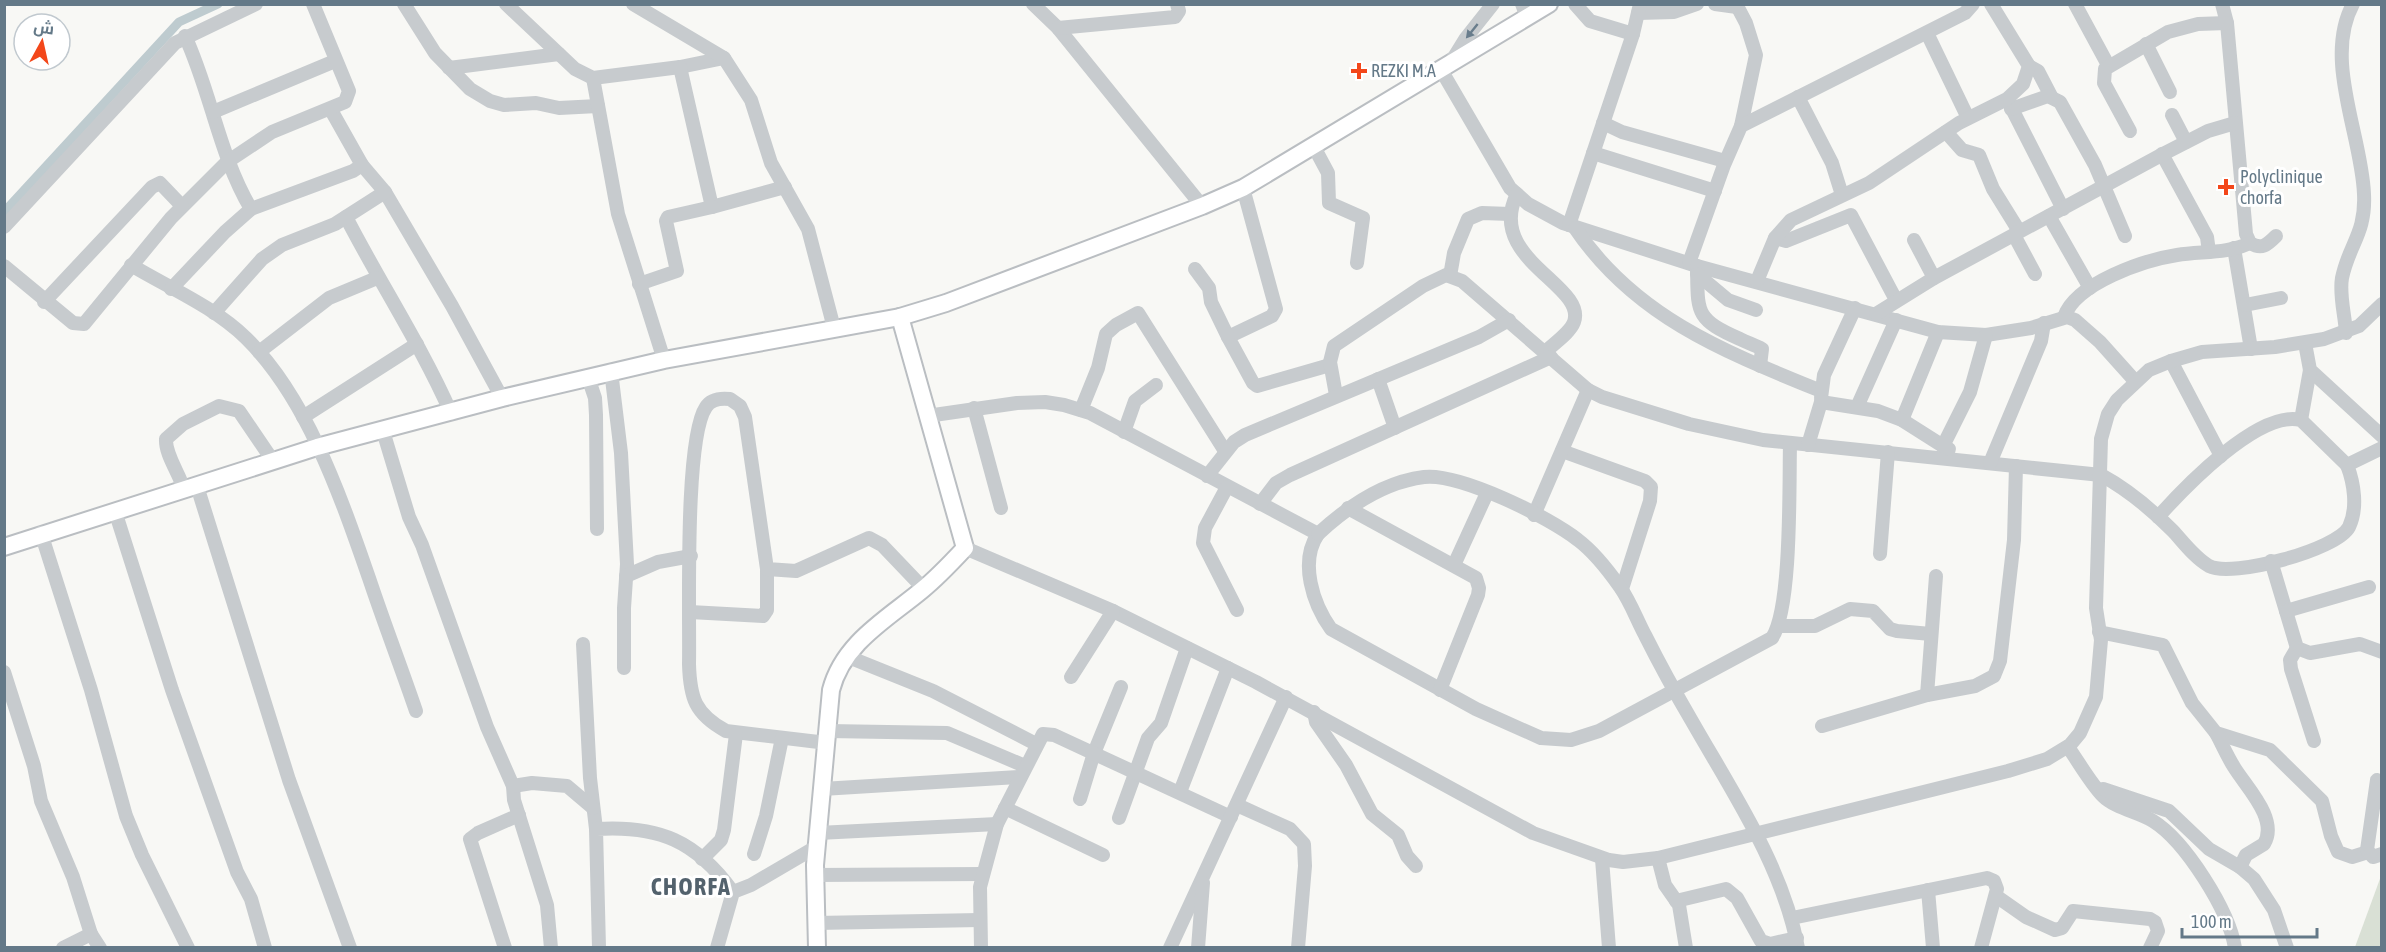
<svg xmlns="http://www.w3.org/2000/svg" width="2386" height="952" viewBox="0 0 2386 952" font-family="'Asap Condensed',Cairo,sans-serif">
<rect width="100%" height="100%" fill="#f8f8f5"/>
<path fill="#d9e0d5" d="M2381,876v71h-26z"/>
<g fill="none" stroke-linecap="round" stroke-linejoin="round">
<path stroke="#becbcf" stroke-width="9" d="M4,212l175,-190 39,-18"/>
<g stroke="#babec2" stroke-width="20">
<g id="major">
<path d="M4,547l313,-100 185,-49 162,-38 236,-43 46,-14 256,-97 41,-18 306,-184"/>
<path d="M817,948l-2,-83 16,-175c12,-47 56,-71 91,-100 16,-13 29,-27 43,-42l-65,-231"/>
</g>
</g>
<g stroke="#c7cbce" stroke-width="14">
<path d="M404,4l31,49 35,36 20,12 14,4 32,-2 23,5 39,-2"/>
<path d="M506,4l69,65 18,9 87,-11 44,-9"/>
<path d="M633,4l91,54 27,42 20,63 37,66 26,99"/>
<path d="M1033,4l25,24 144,178"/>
<path d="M1522,4l5,13"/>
<path d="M1575,4l15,17 43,13"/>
<path d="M1715,4l22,3"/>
<path d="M1736,4l10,19 10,32 -15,71"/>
<path d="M2075,4l33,61"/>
<path d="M2222,4l5,19 19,211 4,9c12,7 17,2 26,-7"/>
<path d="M1638,13l36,-1 23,-8"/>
<path d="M1058,28l117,-11 4,-6 -2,-7"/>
<path d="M1927,33l41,85"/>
<path d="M185,36c26,56 34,119 66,173"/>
<path d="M2146,44l24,48"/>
<path d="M1453,59l13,-21 27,-34"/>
<path d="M2029,66l9,5 13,25"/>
<path d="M680,67l32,140 73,-20"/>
<path d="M449,68l110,-14"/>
<path d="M1440,68l70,120 18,16 35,19 134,43 241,66 48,3 45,-7 36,-11 8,3 25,22 35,39"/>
<path d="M593,78l25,136 46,146"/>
<path d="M1798,97l34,66 10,32"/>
<path d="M2008,101l55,108"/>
<path d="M2011,109l37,-13 12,6 35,63 30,71"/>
<path d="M331,110l31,55"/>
<path d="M213,112l122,-51"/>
<path d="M2172,115l14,27"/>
<path d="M1603,123l19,9 103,29"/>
<path d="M2130,131l-26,-48 1,-14 63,-37 30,-8 29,-1"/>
<path d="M1946,132l16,18 17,5 14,34 26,42"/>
<path d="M1313,145l15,28 1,30 34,15 -6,45"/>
<path d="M1593,153l122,38"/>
<path d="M2162,154l45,83 2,15"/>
<path d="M1243,188l33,121 -4,7 -44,21 25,46 4,3 73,-21"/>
<path d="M1517,194c-32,65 70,91 57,128 -4,11 -21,22 -29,30"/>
<path d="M2049,216l41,72"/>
<path d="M346,217c34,66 75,128 105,196"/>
<path d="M1569,225l64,-191 7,-30"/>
<path d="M4,227l171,-184 81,-39"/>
<path d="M1575,228c60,89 150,124 246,163"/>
<path d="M2014,235l21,39"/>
<path d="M1775,238l11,3 65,-26 45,85"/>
<path d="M1914,240l20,38"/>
<path d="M2234,248l17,101"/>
<path d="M1689,263l35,-98 17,-39 224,-113 8,-9"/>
<path d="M131,265c38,23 82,41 115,73 62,61 95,160 123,240 15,45 32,89 47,133"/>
<path d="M4,266l69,57 11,1 87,-106 56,-56 45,-30 73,-30 4,-11 -36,-87"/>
<path d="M1697,266c1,46 -3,53 43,73 8,4 15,6 22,10l-2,17"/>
<path d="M1195,269l14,19 2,14 17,35"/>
<path d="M1697,274l31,26 28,10"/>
<path d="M1450,276l4,-23 14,-34 14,-6 28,1"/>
<path d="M1757,281l18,-43 16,-18 78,-37 90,-60 48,-24 16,-15 6,-18 -38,-62"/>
<path d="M639,284l38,-13 -11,-50 2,-4 44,-10"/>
<path d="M171,289l54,-57 26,-23 102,-38 9,-6 23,27 67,114 50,92"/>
<path d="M44,302l108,-115 8,-4 22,23"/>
<path d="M2245,305l36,-7"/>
<path d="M214,313l48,-54 20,-14 53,-21 50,-32"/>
<path d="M1876,314l58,-36 231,-125 43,-22 27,-8"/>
<path d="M2064,317c12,-34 80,-57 113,-62 25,-4 50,-1 73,-12"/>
<path d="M2346,333c-1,-18 -7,-38 -4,-55 7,-34 24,-44 22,-84 -2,-58 -41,-135 -11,-190"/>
<path d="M2305,343l5,27 72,66"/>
<path d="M259,352l70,-54 48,-20"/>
<path d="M2171,361l50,95"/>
<path d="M611,371l10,82 6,111 -3,44v60"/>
<path d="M588,377l7,21 1,17 1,114"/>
<path d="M1378,379l17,49"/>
<path d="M1336,395l-6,-33 4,-16 89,-60 23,-11 16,6 126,109 14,7 87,27 74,16 338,35c28,15 50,34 72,56 11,12 22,27 36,35 23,12 128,-16 140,-39 9,-19 5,-44 -2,-62"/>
<path d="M1821,398l3,-23 31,-67"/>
<path d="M1857,407l39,-87"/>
<path d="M974,408l27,100"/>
<path d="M1081,410l17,-42 8,-34 10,-9 22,-12 87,138"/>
<path d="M927,416l90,-13 28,-1 19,3 26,8 228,121c-19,28 -5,70 13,95l145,80 65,29 30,2 28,-9 173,-93c20,-30 17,-154 18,-195"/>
<path d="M303,417l114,-73"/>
<path d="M1902,420l36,-88"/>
<path d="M2301,420l9,-50"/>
<path d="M383,431l26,86 13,28 65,182 26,59 1,14 33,105 4,43"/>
<path d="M1124,432l11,-31 21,-16"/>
<path d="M1808,445l13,-43 57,9 24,9 41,26"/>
<path d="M1949,449l-6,-3 27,-54 16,-57"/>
<path d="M1562,451l83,30 6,6 -1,14 -28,88"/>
<path d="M1990,463l51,-122 3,-18"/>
<path d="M1207,476l27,-34 11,-7 234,-98 30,-17"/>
<path d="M197,486l92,294 61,168"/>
<path d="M1227,487l-22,41 -2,15 34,67"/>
<path d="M184,490c-4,-16 -19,-35 -18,-51l17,-15 36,-18 20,5 34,50"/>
<path d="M1260,504l16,-21 14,-8 261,-118"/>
<path d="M1348,508l128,70 3,10 -1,7 -38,95"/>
<path d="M115,511l57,179 65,182 14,27 14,49"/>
<path d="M1534,515l54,-125"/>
<path d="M2158,517c26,-29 101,-108 143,-97l46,45 35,-17"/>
<path d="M41,533l50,157 35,126 16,39 46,93"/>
<path d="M1318,534c28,-26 66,-52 106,-57 36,-4 125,40 154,63 16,12 30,30 42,47 10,14 17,33 25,48 15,30 31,59 48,88 40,70 90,144 105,225"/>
<path d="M965,548l148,63 143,71 277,151 76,27 14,2 35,-4 350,-87 39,-12 23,-14 10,-12 16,-36 5,-57 -5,-32 5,-169 7,-25 9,-14 32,-30 22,-9 31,-9 73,-5 49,-8 35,-13 23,-22"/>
<path d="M1880,554l8,-102"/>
<path d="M2271,561l26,87 13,5 50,-9 22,8"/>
<path d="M1454,565l33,-72"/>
<path d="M626,576l32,-14 33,-6"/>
<path d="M2286,611l83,-24"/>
<path d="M690,612l73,4 4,-6v-41"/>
<path d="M1778,626h37l35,-17 23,2 17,18 7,2 34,3"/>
<path d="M2099,632l64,13 29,58 24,30 54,17 52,51 9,35 7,16 14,5 16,-5"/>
<path d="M583,644l7,134 6,51"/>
<path d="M2297,648l-7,12 1,9 23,72"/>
<path d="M846,656l87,35 103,53"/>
<path d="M4,672l30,94 7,35 32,76 18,57 9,14"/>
<path d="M1071,677l42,-66"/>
<path d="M1927,695l9,-119"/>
<path d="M1314,712l2,10 30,43 26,49 26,21 9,21 9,10"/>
<path d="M1822,726l105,-31 48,-9 19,-10 6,-15 14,-121 2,-74"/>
<path d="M828,731l119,2 78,33"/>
<path d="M2216,733c6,11 11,23 18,34 12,20 45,52 30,77l-18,11 -6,12"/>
<path d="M827,743l-101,-12c-31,-17 -36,-33 -37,-67 1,-47 -5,-225 17,-257 5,-8 15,-9 24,-8l10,7 5,11 22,152 29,2 73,-33 13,7 42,44"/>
<path d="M2068,747c10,14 23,37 35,49 12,12 35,16 50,25 32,20 76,89 82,127"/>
<path d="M2377,780l-10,70 6,7 9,-3"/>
<path d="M513,786l19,-3 35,3 26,22"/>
<path d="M822,789l197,-12"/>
<path d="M2103,789l66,22 40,38 31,18 14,12 20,31 13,38"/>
<path d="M1180,792l48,-124"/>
<path d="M1080,799l14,-46 27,-66"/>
<path d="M1237,805l53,24 14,15 1,22 -7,82"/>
<path d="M1005,808l98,47"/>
<path d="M1119,818l29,-80 13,-15 26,-75"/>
<path d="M818,833l179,-9"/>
<path d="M754,854l12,-38 16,-78"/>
<path d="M1658,858l7,27 14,20 7,43"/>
<path d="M702,859l19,-19 3,-10 12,-96"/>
<path d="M1602,859l7,89"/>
<path d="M815,875l168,-1"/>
<path d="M1928,890l5,58"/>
<path d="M1996,896l30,21 29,13 7,-2 11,-17 77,8 5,3 3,9 -8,17"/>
<path d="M1676,901l50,-12 11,9 24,43 9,3 27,-6"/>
<path d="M1792,918l195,-40 7,3 3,8 -16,59"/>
<path d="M816,923l164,-3"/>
<path d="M63,948l28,-14"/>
<path d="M505,948l-35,-109 8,-6 41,-18"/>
<path d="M599,948l-3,-119c63,-4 100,12 137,63"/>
<path d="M717,948l16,-56 18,-7 65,-38"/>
<path d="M981,948l-1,-61 17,-63 46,-90 11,1 177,82"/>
<path d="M1170,948l116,-251"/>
<path d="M1198,948l5,-65"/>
</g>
<use href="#major" stroke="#fff" stroke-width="16"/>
</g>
<defs><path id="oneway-solid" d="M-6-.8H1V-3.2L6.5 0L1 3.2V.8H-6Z" transform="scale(1.5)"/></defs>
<use fill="#697d8c" href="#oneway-solid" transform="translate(1472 31) rotate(129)"/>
<g fill="#f3471a" stroke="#fff" stroke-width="2">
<path d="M1356 62h6v6h6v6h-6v6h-6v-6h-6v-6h6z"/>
<path d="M2223 178h6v6h6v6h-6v6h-6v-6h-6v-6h6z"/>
</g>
<g text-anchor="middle" stroke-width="6" stroke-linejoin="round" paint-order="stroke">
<g font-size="18" fill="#647988" stroke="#fff" text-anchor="start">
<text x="1371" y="77">REZKI M.A</text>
<text x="2240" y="183">Polyclinique<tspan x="2240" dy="21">chorfa</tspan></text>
</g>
<g font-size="24" font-weight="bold" letter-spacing="1.5" fill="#53626d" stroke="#fff">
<text x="691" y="895">CHORFA</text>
</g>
</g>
<rect width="2386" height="952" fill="none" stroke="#647988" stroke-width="12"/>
<g transform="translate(42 42) rotate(8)"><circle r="28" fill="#ffffff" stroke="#c1c9cf" stroke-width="1.5"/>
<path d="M0-4.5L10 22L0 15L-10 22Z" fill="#f3471a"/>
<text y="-9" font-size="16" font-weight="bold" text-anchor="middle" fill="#647988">ش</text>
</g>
<path d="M2182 928v9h135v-9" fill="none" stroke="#647988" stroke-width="3"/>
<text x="2191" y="928" font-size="18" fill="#647988" stroke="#ffffff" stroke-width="4.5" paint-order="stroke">100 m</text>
</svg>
